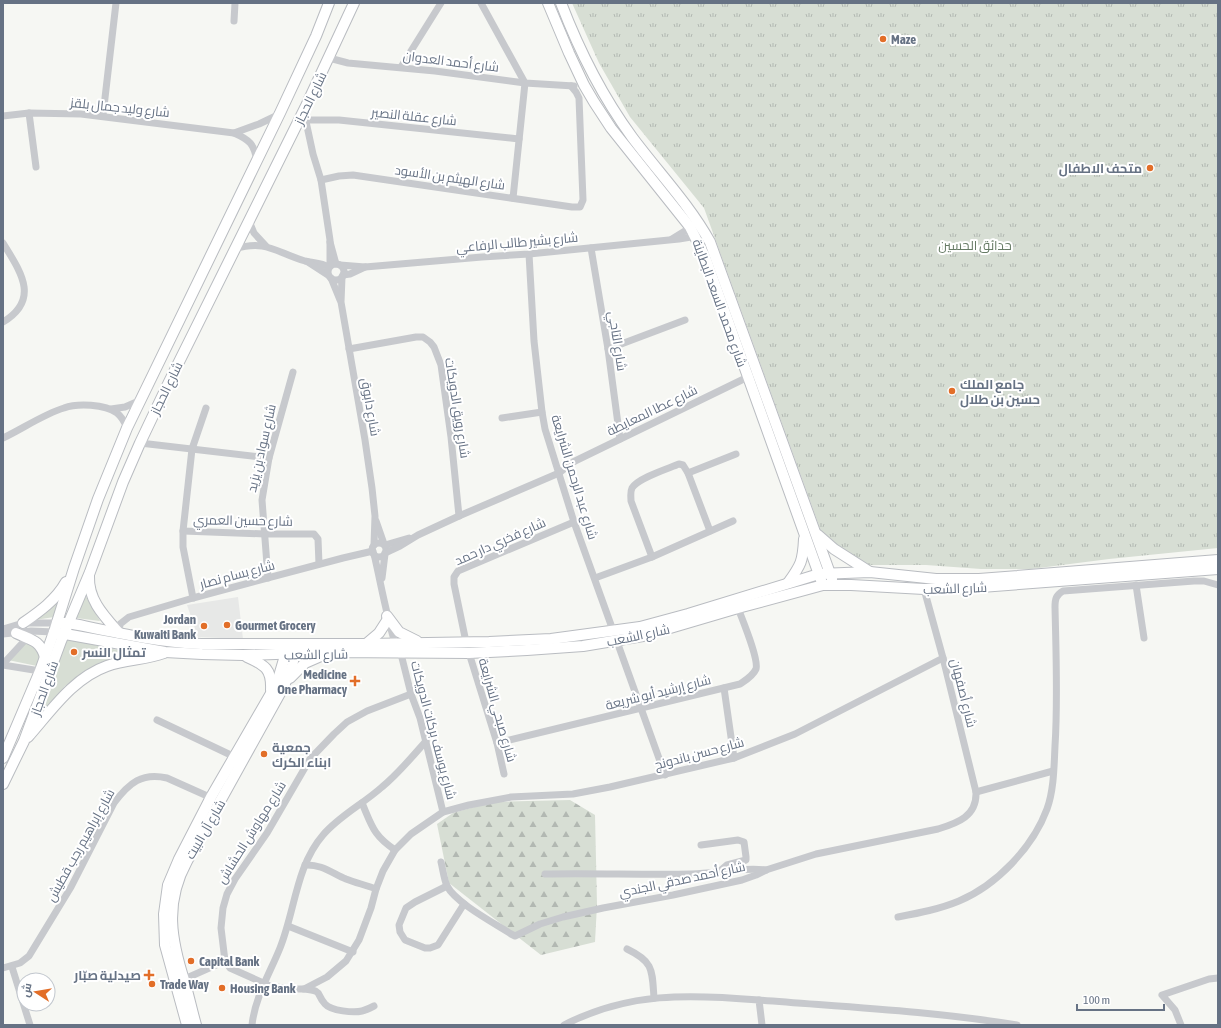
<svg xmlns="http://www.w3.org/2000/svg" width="1221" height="1028" viewBox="0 0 1221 1028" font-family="'Asap Condensed',Cairo,sans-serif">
<defs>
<pattern id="forest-firs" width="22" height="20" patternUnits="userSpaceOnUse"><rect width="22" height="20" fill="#d7ded4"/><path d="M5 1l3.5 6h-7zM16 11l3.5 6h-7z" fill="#b2b8b2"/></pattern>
<pattern id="park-tufts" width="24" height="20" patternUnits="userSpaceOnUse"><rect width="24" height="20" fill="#d7ded4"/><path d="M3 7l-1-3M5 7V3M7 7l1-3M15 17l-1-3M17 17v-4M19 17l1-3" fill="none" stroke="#b2b8b2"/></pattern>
</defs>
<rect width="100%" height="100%" fill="#f6f7f3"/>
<path fill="#e7e8e7" d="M238,597l5,42 -45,-2 -11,-32z"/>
<g fill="#d7ded4">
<path d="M84,593l16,28 -24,-3z"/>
<path d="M61,595l-7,22 -19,3 11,-7z"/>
<path d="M67,639l74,16 -21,2 -21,6 -34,23 -31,37z"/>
<path d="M25,643l7,1 9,10 -4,12 -29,-6z"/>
</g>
<path fill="url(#forest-firs)" d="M570,800l25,15 2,90 -2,37 -54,13 -92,-72 -12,-59 16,-11 39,-11z"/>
<path fill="url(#park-tufts)" d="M572,3h646v545l-109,11 -78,10h-50l-55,-4h-61l-23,-13 -20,-18 -118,-326 -74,-91 -31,-54z"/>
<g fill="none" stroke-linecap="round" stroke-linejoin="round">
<g stroke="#b9bcc1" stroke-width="12">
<g id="secondary">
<path d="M548,3l21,50 15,32 10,17 17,26 79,99 15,30 116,323"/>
<path d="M561,3c18,47 41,93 71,134 26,35 57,67 78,105l122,337"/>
<path d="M818,535l16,14 36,23"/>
<path d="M89,576c-1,24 15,40 30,57"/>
<path d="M788,583c13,-18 15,-22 16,-44"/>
<path d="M387,616l12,16 18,9"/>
<path d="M23,623c16,-11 33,-23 43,-41"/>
<path d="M57,623h12c44,9 87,19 132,21h165l123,-2 62,-3 89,-12 48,-13 131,-40 51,-2 66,7h43l239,-19"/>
<path d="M54,632l111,20 37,2 41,1 91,-3 135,1 58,-3 56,-4 60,-10 95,-28 85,-23h28l73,4 44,-1 250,-19"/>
<path d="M16,633c15,7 24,7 29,24"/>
<path d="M366,644l13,-11 9,-14"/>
<path d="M247,657c18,8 25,12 24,33"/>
<path d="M290,678l15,-15 16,-7"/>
<path d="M28,737c23,-26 45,-59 79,-71 19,-7 39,-6 57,-13"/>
<path d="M3,758l37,-87 14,-39 20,-64 24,-69 29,-71 153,-315 36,-77 13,-33"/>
<path d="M3,784l21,-43 37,-100 29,-69 33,-90 17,-39 29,-61 136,-274 49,-105"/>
<path d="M187,1025l-22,-80 -1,-31 4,-29 11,-26 32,-62 66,-114 10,-34"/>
<path d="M196,1025c-4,-14 -7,-28 -11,-42 -14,-43 -21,-80 2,-122l97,-175 8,-20 4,-18"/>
</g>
</g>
<g stroke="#c7c9cd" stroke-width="7">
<path d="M481,3l44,80 -12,115"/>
<path d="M234,21l1,-18"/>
<path d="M329,58l19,5 87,8 90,12 49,3"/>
<path d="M401,67l40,-64"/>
<path d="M29,113l7,54"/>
<path d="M103,115l13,-112"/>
<path d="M3,116l26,-3 52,1 153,19c16,7 20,11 23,28"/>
<path d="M305,117l8,37 8,26 9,60v26"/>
<path d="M306,120h33l180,19"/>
<path d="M234,133l25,-9 21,-10"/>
<path d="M321,180l18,-4 14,-1 219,32h8l3,-7 -4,-102 -3,-6 -5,-6"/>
<path d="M249,221l5,12 12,13"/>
<path d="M672,239l21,-13"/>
<path d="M330,242l6,22"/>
<path d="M3,243c17,28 38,56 0,79"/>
<path d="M591,248l17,101 12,90"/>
<path d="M235,249c31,-10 42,4 70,12 8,2 16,2 24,6"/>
<path d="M529,254l5,87 8,71 3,17 29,93 91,253"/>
<path d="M308,262l20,13"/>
<circle cx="336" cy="272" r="8"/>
<path d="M340,265l25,2 117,-10 47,-3 150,-15 12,-2 7,-4"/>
<path d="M343,275l7,-1 15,-7"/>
<path d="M342,277l-1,25 24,138 7,48 3,28 -1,29"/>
<path d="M331,278l9,22"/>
<path d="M349,349l67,-12h7l7,5 4,5 7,18 10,72 8,79"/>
<path d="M608,349l77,-29"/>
<path d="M111,409l14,-2 16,-7"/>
<path d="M502,418l40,-6"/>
<path d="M3,438c19,-9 41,-24 61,-30 13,-5 41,-4 53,5 5,4 8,10 10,15"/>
<path d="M140,443l129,15"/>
<path d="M688,473l48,-19"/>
<path d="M376,521l8,23"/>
<path d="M183,531l82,3h49l4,5 1,25"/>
<circle cx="379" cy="550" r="7"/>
<path d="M385,545l24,-7"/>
<path d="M385,553l15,-7 18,-11 41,-19 100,-43 14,-11 179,-87"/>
<path d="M374,554c7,30 12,60 21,89"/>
<path d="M652,557l-21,-56c0,-4 -1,-9 1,-13 6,-10 35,-19 47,-24l4,1 5,8 22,58"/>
<path d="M268,578l-6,-78 7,-42 24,-86"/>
<path d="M382,578l3,-24"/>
<path d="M595,578l57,-21 81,-36"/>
<path d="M1136,585l8,53"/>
<path d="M193,598l-10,-51v-16l9,-82 14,-41"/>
<path d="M3,629l20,-6h34"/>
<path d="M119,633l1,-9 9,-7 64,-19 150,-40 30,-7"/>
<path d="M3,634l28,-3 23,1"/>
<path d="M466,642l-12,-58v-7l4,-6 116,-49"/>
<path d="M469,653l28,90 7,31"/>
<path d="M401,654l10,40 9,24 23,94"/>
<path d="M3,664l24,-26"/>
<path d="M3,665l37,6"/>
<path d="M724,688l10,70"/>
<path d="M411,694l-44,17 -20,11 -13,12 -24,25 -43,74 -32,46 -8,15 -4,14 -2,20 4,33 5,7 40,18 20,3h14l23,-12 19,-16 13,-21 12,-32 5,-19 7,-18 12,-21 16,-16 32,-22 26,-7 42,-8 62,-3 37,-7 124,-29 61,-24 148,-76"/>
<path d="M157,720l78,37"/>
<path d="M497,743l243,-59c6,-4 13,-8 16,-15 3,-10 -14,-50 -18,-61"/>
<path d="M976,792l77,-21"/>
<path d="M362,803c10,23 11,32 33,47"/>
<path d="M701,845l37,-5 6,2 2,15v3l-19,5 -8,7"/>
<path d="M441,862c2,8 3,17 6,24 9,17 47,37 64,48l4,2 25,-12 23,-7 40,-9 70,-13 69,-15 14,-5 10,-5 50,-16 122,-25c20,-6 39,-13 38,-37l-33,-134 -19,-69"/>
<path d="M305,865c16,-1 27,8 41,14 10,4 20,6 30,10"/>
<path d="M545,874c49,-1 98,1 147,0 25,-1 50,-7 74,-4"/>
<path d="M447,886l-32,16 -9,6 -7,17 1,7 5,8 20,8h5l8,-3 26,-41"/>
<path d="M898,917c21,-4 42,-8 61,-16 38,-16 74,-54 88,-92 7,-19 7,-43 8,-63 3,-46 1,-92 0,-139 0,-8 1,-12 8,-16l131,-10h10l14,4"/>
<path d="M288,926l65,26"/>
<path d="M627,949c27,13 25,21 27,49"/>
<path d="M12,967l18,58"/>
<path d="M3,968l17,-5 9,-7 42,-69 43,-84c15,-20 28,-31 53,-25l47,21"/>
<path d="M180,981l45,-20"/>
<path d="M304,989c20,2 11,4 21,15 6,7 29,9 37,7 4,-1 8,-3 12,-5"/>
<path d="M759,1000c86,7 172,11 258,25"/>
<path d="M252,1025c3,-28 18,-52 28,-77 15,-37 16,-82 43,-113 16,-19 40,-31 59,-48 16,-13 30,-30 44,-46"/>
<path d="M564,1025c64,-33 125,-31 195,-25l3,25"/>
<path d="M1181,1025l-6,-15 -13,-15 47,-16 9,-1"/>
</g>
<use href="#secondary" stroke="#fff" stroke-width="10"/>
</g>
<g fill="#e26e28" stroke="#fff" stroke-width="1.5">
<circle cx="883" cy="39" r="4"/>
<circle cx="1150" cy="168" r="4"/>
<circle cx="952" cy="391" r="4"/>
<circle cx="227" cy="625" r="4"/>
<circle cx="204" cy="626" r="4"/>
<circle cx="74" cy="652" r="4"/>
<path d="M353 675h4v4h4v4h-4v4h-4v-4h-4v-4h4z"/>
<circle cx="264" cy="754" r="4"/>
<circle cx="191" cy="961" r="4"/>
<path d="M147 969h4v4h4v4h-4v4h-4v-4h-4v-4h4z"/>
<circle cx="152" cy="984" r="4"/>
<circle cx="222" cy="988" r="4"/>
</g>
<g text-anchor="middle" stroke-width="4" stroke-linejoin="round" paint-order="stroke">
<g font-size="13" font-weight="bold" fill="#667284" stroke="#fff" text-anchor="start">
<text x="891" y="44">Maze</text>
<text x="1142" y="173" text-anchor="end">متحف الاطفال</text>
<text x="960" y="389">جامع الملك<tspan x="960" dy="15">حسين بن طلال</tspan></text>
<text x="196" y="624" text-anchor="end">Jordan<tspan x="196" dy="15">Kuwaiti Bank</tspan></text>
<text x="235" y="630">Gourmet Grocery</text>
<text x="82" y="657">تمثال النسر</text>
<text x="347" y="679" text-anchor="end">Medicine<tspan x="347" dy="15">One Pharmacy</tspan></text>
<text x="272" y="752">جمعية<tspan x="272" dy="15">ابناء الكرك</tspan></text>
<text x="199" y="966">Capital Bank</text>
<text x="141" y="980" text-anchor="end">صيدلية صبّار</text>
<text x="160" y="989">Trade Way</text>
<text x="230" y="993">Housing Bank</text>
</g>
<g font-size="13" fill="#667284" stroke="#fff">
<text transform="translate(451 61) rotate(7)" y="5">شارع أحمد العدوان</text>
<text transform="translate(310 98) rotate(-64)" y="5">شارع الحجاز</text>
<text transform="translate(120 107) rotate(6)" y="5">شارع وليد جمال بلقز</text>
<text transform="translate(414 116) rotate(6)" y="5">شارع عقلة النصير</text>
<text transform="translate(450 177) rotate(8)" y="5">شارع الهيثم بن الأسود</text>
<text transform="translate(517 242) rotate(-5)" y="5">شارع بشير طالب الرفاعي</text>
<text transform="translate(720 303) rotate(70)" y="5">شارع محمد السعد البطاينة</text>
<text transform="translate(618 341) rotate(81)" y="5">شارع التاجي</text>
<text transform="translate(166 388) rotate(-64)" y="5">شارع الحجاز</text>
<text transform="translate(371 407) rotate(80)" y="5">شارع دابوق</text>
<text transform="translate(458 408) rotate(81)" y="5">شارع رويق الدويكات</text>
<text transform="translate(652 410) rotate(-26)" y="5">شارع عطا المعايطة</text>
<text transform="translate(261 448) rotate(-77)" y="5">شارع سواد بن يزيد</text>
<text transform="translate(575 477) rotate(73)" y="5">شارع عبد الرحمن الشرايعة</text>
<text transform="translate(243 520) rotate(1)" y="5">شارع حسين العمري</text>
<text transform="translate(500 541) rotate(-24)" y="5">شارع فخري دار حمد</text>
<text transform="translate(237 574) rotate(-15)" y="5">شارع بسام نصار</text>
<text transform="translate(955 588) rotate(-2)" y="5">شارع الشعب</text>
<text transform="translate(638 635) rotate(-12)" y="5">شارع الشعب</text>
<text transform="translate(316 654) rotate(-1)" y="5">شارع الشعب</text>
<text transform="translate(44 688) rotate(-70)" y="5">شارع الحجاز</text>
<text transform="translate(658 692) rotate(-14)" y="5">شارع إرشيد أبو شريعة</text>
<text transform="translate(964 693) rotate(76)" y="5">شارع أصفهان</text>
<text transform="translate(498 710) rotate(74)" y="5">شارع صبحي الشرايعة</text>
<text transform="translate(434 730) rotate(75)" y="5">شارع يوسف بركات الدويكات</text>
<text transform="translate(699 753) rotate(-15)" y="5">شارع حسن باندونج</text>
<text transform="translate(205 829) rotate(-60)" y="5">شارع آل البيت</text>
<text transform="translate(251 832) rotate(-58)" y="5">شارع مهاوش الحشاش</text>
<text transform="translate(80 845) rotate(-61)" y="5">شارع إبراهيم رجب قطيش</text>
<text transform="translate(682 879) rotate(-12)" y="5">شارع أحمد صدقي الجندي</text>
</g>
<g font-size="13" fill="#667b65" stroke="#fff">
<text x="975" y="250">حدائق الحسين</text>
</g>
</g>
<rect width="1221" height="1028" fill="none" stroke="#667284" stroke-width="8"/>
<g transform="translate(36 992) rotate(282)"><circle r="19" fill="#ffffff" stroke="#c2c7ce"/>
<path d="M0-3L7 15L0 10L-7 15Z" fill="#e26e28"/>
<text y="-6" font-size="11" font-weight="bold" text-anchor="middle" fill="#667284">ش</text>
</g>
<path d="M1077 1004v6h87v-6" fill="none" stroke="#667284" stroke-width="2"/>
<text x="1083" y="1004" font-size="12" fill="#667284" stroke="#ffffff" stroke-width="3" paint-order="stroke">100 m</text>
</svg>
